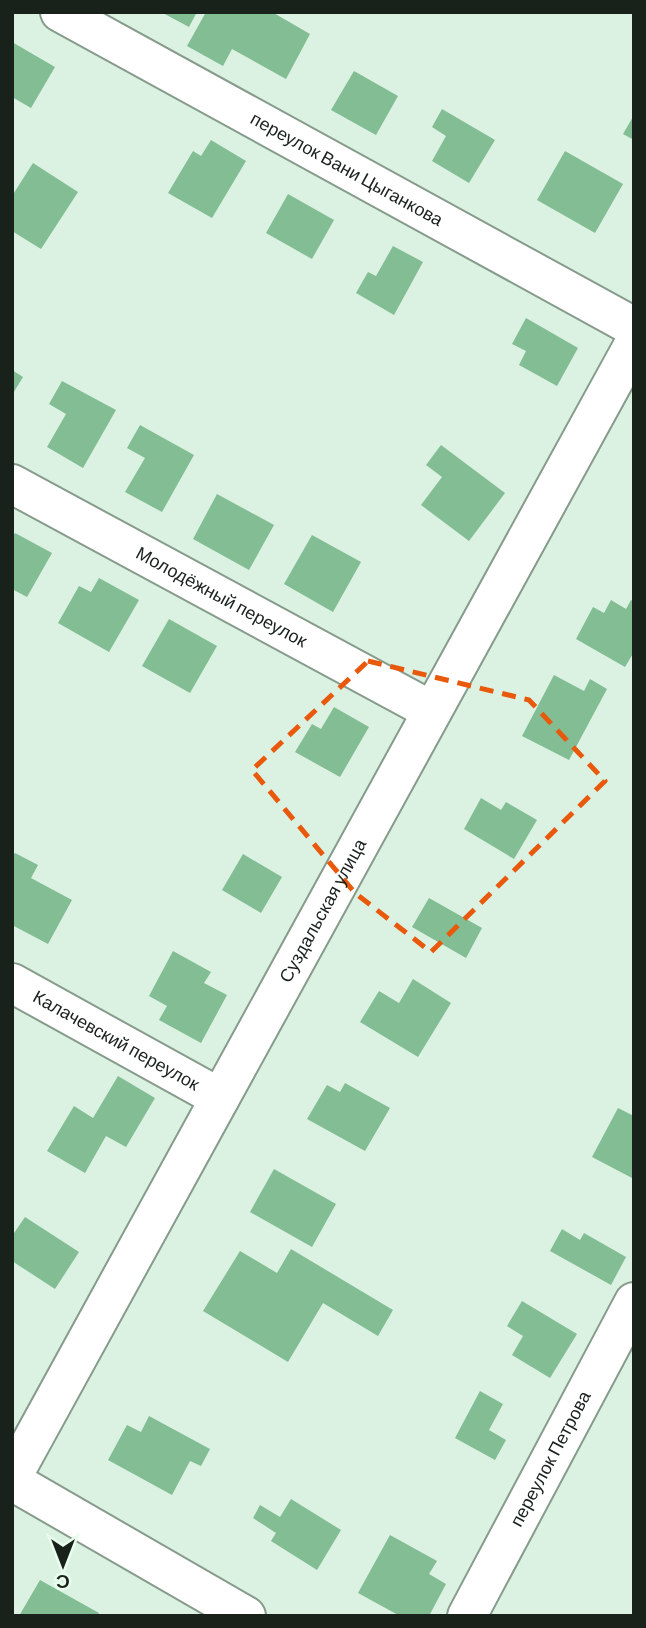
<svg xmlns="http://www.w3.org/2000/svg" width="646" height="1628" viewBox="0 0 646 1628" font-family="Barlow,sans-serif">
<rect width="100%" height="100%" fill="#dbf1e1"/>
<g fill="#83bd94">
<path d="M161,12h36l-8,15z"/>
<path d="M206,12h66l38,22 -24,45 -54,-30 -9,17 -36,-20z"/>
<path d="M12,42l43,25 -24,41 -19,-11z"/>
<path d="M354,71l44,25 -22,39 -45,-25z"/>
<path d="M442,109l53,31 -26,43 -37,-22 14,-25 -14,-9z"/>
<path d="M634,115v25l-11,-6z"/>
<path d="M211,140l35,21 -34,57 -44,-25 25,-42 8,5z"/>
<path d="M565,151l58,33 -28,49 -58,-33z"/>
<path d="M33,163l45,29 -37,57 -29,-18v-35z"/>
<path d="M288,194l46,26 -22,39 -46,-26z"/>
<path d="M393,246l30,16 -29,53 -38,-22 12,-21 8,4z"/>
<path d="M526,318l52,30 -21,38 -38,-21 7,-14 -14,-7z"/>
<path d="M12,370l11,7 -11,18z"/>
<path d="M62,381l54,29 -33,58 -36,-21 19,-33 -17,-10z"/>
<path d="M140,425l54,30 -32,57 -37,-20 20,-34 -18,-10z"/>
<path d="M441,445l64,48 -36,48 -48,-36 21,-28 -16,-12z"/>
<path d="M217,494l57,31 -25,45 -56,-31z"/>
<path d="M15,533l37,20 -25,44 -15,-8v-51z"/>
<path d="M312,535l49,27 -28,50 -49,-28z"/>
<path d="M99,578l40,22 -30,52 -51,-29 21,-37 12,6z"/>
<path d="M611,600l15,9 5,-9 3,2v50l-9,15 -49,-28 17,-32 11,6z"/>
<path d="M169,619l48,27 -27,47 -48,-27z"/>
<path d="M554,675l30,16 6,-12 17,10 -38,71 -47,-24z"/>
<path d="M334,707l35,20 -29,50 -45,-25 17,-28 9,5z"/>
<path d="M481,798l20,12 5,-8 31,18 -23,39 -50,-30z"/>
<path d="M15,853l23,12 -7,13 41,22 -24,44 -36,-19v-68z"/>
<path d="M243,854l39,23 -21,36 -39,-23z"/>
<path d="M429,898l53,30 -16,30 -54,-31z"/>
<path d="M173,951l38,21 -7,11 23,12 -26,48 -42,-23 8,-14 -18,-10z"/>
<path d="M413,979l38,24 -33,54 -58,-35 19,-31 20,12z"/>
<path d="M118,1076l37,22 -29,49 -20,-11 -21,37 -38,-22 27,-45 19,12z"/>
<path d="M345,1083l45,25 -25,43 -58,-32 20,-34 13,7z"/>
<path d="M618,1108l16,8v63l-42,-22z"/>
<path d="M274,1169l62,35 -24,43 -62,-35z"/>
<path d="M25,1217l54,35 -24,37 -43,-28v-25z"/>
<path d="M562,1229l18,11 4,-7 42,24 -15,28 -61,-34z"/>
<path d="M291,1249l102,61 -15,26 -55,-33 -35,59 -85,-51 37,-60 37,22z"/>
<path d="M522,1301l55,33 -27,44 -38,-23 11,-19 -16,-10z"/>
<path d="M480,1391l23,13 -14,26 17,10 -11,20 -40,-22z"/>
<path d="M149,1416l61,33 -9,17 -11,-5 -18,34 -64,-35 19,-35 14,7z"/>
<path d="M291,1499l50,31 -24,40 -46,-29 5,-8 -23,-15 7,-13 20,12z"/>
<path d="M390,1535l47,26 -8,13 17,10 -17,32h-29l-42,-23z"/>
<path d="M40,1580l59,33 -2,3h-78z"/>
</g>
<g fill="none" stroke-linecap="round" stroke-linejoin="round">
<g stroke="#869b8b" stroke-width="42">
<g id="minor">
<path id="s1" d="M60,12l574,315"/>
<path id="s2" d="M12,484l420,227"/>
<path id="s3" d="M12,983l208,115"/>
<path id="s4" d="M12,1477l622,-1133"/>
<path d="M12,1481l234,135"/>
<path id="s5" d="M467,1616l167,-314"/>
</g>
</g>
<use href="#minor" stroke="#fff" stroke-width="38"/>
</g>
<path fill="none" stroke="#e8590c" stroke-width="5" stroke-dasharray="14 9" stroke-linejoin="round" d="M368,661l161,39 76,81 -174,171 -76,-59 -103,-123z"/>
<g text-anchor="middle" stroke-width="6" stroke-linejoin="round" paint-order="stroke">
<g font-size="18" fill="#19211b" stroke="#e8ffee">
<text dy="6" stroke="none"><textPath href="#s1" startOffset="327">переулок Вани Цыганкова</textPath></text>
<text dy="6" stroke="none"><textPath href="#s2" startOffset="238">Молодёжный переулок</textPath></text>
<text dy="6" stroke="none"><textPath href="#s4" startOffset="646">Суздальская улица</textPath></text>
<text dy="6" stroke="none"><textPath href="#s3" startOffset="119">Калачевский переулок</textPath></text>
<text dy="6" stroke="none"><textPath href="#s5" startOffset="178">переулок Петрова</textPath></text>
</g>
</g>
<rect width="646" height="1628" fill="none" stroke="#19211b" stroke-width="28"/>
<g transform="translate(63 1565) rotate(180)" stroke="#e8ffee" stroke-width="5" paint-order="stroke">
<path d="M0-5L12 26L0 18L-12 26Z" fill="#19211b"/>
<text y="-10" font-size="19" font-weight="bold" text-anchor="middle" fill="#19211b">С</text>
</g>
</svg>
